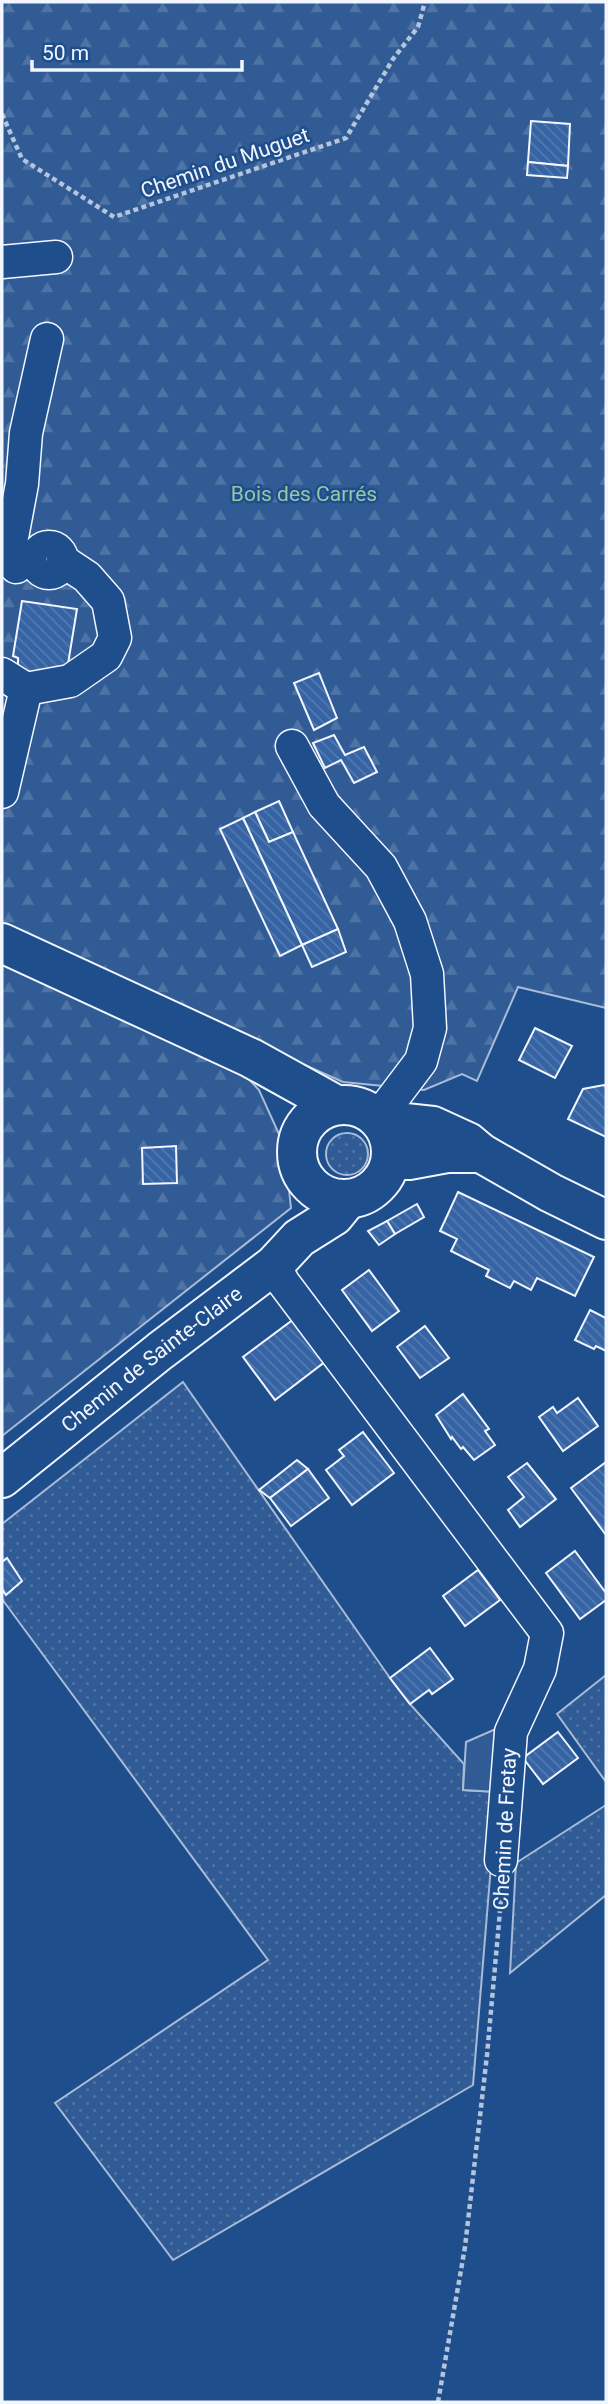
<svg xmlns="http://www.w3.org/2000/svg" width="608" height="2404" viewBox="0 0 608 2404" font-family="Roboto,sans-serif">
<defs>
<pattern id="grass-dots" width="8" height="8" patternUnits="userSpaceOnUse" patternTransform="scale(1.75)"><rect width="8" height="8" fill="#305b95"/><path d="M2 2h.1M6 6h.1" fill="none" stroke="#4e73a5" stroke-width="1.8" stroke-linecap="round"/></pattern>
<pattern id="forest-firs" width="22" height="20" patternUnits="userSpaceOnUse" patternTransform="scale(1.75)"><rect width="22" height="20" fill="#305b95"/><path d="M5 1l3.5 6h-7zM16 11l3.5 6h-7z" fill="#4e73a5"/></pattern>
<pattern id="building-back-hatch" width="6" height="6" patternUnits="userSpaceOnUse" patternTransform="scale(1.75)"><rect width="6" height="6" fill="#3563a3"/><path d="M-1 5l2 2M0 0l6 6M5-1l2 2" fill="none" stroke="#537ab1"/></pattern>
</defs>
<rect width="100%" height="100%" fill="#1f4e8c"/>
<g fill="url(#grass-dots)" stroke="#a8bbd7" stroke-width="2">
<circle cx="347" cy="1154" r="21"/>
<path d="M183,1382l207,296 20,26 54,60 -1,26 34,2 -24,293 -300,175 -118,-157 213,-143 -266,-361v-75z"/>
<path d="M606,1675v107l-49,-68z"/>
<path d="M606,1805v90l-96,78 6,-110z"/>
</g>
<path fill="url(#forest-firs)" stroke="#a8bbd7" stroke-width="2" d="M2,2h604v1006l-88,-21 -41,94 -15,-7 -38,16 -81,-8 -83,-37 -18,27 17,18 25,55 7,63 -289,228z"/>
<path fill="#305b95" stroke="#a8bbd7" stroke-width="2" d="M498,1728l-1,64 -34,-2 3,-48z"/>
<g fill="url(#building-back-hatch)" stroke="#f2f6ff" stroke-width="2">
<path d="M531,121l39,3 -2,42 -40,-4z"/>
<path d="M528,162l40,4 -1,12 -40,-3z"/>
<path d="M22,601l55,8 -10,61 -38,3 -11,-5v-10l-5,-2z"/>
<path d="M319,673l18,45 -23,12 -20,-47z"/>
<path d="M334,735l11,20 19,-8 13,25 -23,11 -13,-23 -16,8 -12,-25z"/>
<path d="M279,801l14,31 -24,10 -14,-30z"/>
<path d="M255,812l14,30 24,-10 45,97 -36,16 -59,-127z"/>
<path d="M243,818l59,127 -22,11 -60,-127z"/>
<path d="M338,929l8,23 -34,15 -10,-22z"/>
<path d="M535,1028l37,18 -17,32 -36,-18z"/>
<path d="M604,1085l2,1v51l-38,-18 15,-30z"/>
<path d="M176,1146l1,37 -34,1 -1,-36z"/>
<path d="M458,1192l136,65 -19,39 -38,-18 -6,12 -17,-9 -4,7 -24,-12 3,-6 -38,-19 6,-12 -17,-8z"/>
<path d="M417,1204l7,13 -29,17 -8,-13z"/>
<path d="M387,1221l8,13 -16,11 -11,-14z"/>
<path d="M369,1270l30,41 -27,20 -30,-41z"/>
<path d="M590,1310l16,8v33l-10,-5 -2,3 -19,-9z"/>
<path d="M294,1319l32,42 -51,39 -32,-43z"/>
<path d="M425,1326l24,32 -29,20 -23,-31z"/>
<path d="M463,1394l26,35 -4,2 10,14 -21,15 -11,-13 -2,2 -9,-12 -1,2 -15,-24z"/>
<path d="M578,1398l20,28 -35,25 -24,-34 14,-10 4,6z"/>
<path d="M363,1432l31,41 -42,32 -26,-35 18,-14 -5,-6z"/>
<path d="M297,1460l11,9 -38,29 -11,-8z"/>
<path d="M606,1462v73l-35,-47z"/>
<path d="M527,1463l29,36 -36,28 -12,-17 16,-13 -16,-20z"/>
<path d="M308,1469l21,29 -38,28 -21,-28z"/>
<path d="M575,1551l31,42v7l-26,19 -34,-46z"/>
<path d="M7,1558l15,23 -16,14 -4,-6v-27z"/>
<path d="M478,1570l22,30 -35,26 -22,-30z"/>
<path d="M430,1648l23,31 -21,15 -3,-4 -19,14 -20,-26z"/>
<path d="M558,1732l20,26 -35,26 -20,-26z"/>
</g>
<g fill="none" stroke-linecap="round" stroke-linejoin="round">
<g stroke="#f2f6ff" stroke-width="35">
<g id="minor">
<path d="M2,262l54,-5"/>
<circle cx="49" cy="560" r="13"/>
<path d="M16,567l-6,-19 12,-64 4,-51 21,-94"/>
<path d="M2,674l24,15 44,-8 36,-25 9,-18 -7,-37 -21,-24 -18,-12 -7,-2"/>
<path d="M292,746l32,59 57,62 29,54 17,53 3,54 -9,33 -43,57"/>
<path d="M2,792l24,-103"/>
<path d="M274,1265l9,17 264,351 -7,36 -29,63 -10,128"/>
</g>
</g>
<g stroke="#f2f6ff" stroke-width="42">
<g id="major">
<path d="M2,943l249,115 85,47"/>
<circle cx="344" cy="1152" r="47"/>
<path d="M386,1130l19,-7 28,3 35,16 13,11 70,40 55,27"/>
<path d="M391,1160h18l38,-7h34"/>
<path id="s1" d="M2,1478l158,-127 114,-86 25,-27 35,-22 13,-16"/>
</g>
</g>
<g stroke="#b3c4dc" stroke-width="4.5" stroke-dasharray="5 3.5" stroke-linecap="butt">
<path d="M2,114l20,45 92,58 232,-79 47,-79 25,-32 7,-25"/>
<path d="M438,2402l27,-155 22,-192 15,-166"/>
</g>
<use href="#minor" stroke="#1f4e8c" stroke-width="32"/>
<use href="#major" stroke="#1f4e8c" stroke-width="38"/>
</g>
<g text-anchor="middle" stroke-width="5" stroke-linejoin="round" paint-order="stroke">
<g font-size="21" fill="#f2f6ff" stroke="#1f4e8c">
<text transform="translate(225 163) rotate(-19)" y="7">Chemin du Muguet</text>
<text dy="7" stroke="none"><textPath href="#s1" startOffset="191">Chemin de Sainte-Claire</textPath></text>
<text transform="translate(505 1829) rotate(-87)" y="7">Chemin de Fretay</text>
</g>
<g font-size="21" fill="#97c8a6" stroke="#1f4e8c">
<text x="304" y="501">Bois des Carrés</text>
</g>
</g>
<rect width="608" height="2404" fill="none" stroke="#f2f6ff" stroke-width="7"/>
<path d="M32 60v10h210v-10" fill="none" stroke="#f2f6ff" stroke-width="3.5"/>
<text x="42" y="60" font-size="21" fill="#f2f6ff" stroke="#1f4e8c" stroke-width="5" paint-order="stroke">50 m</text>
</svg>
